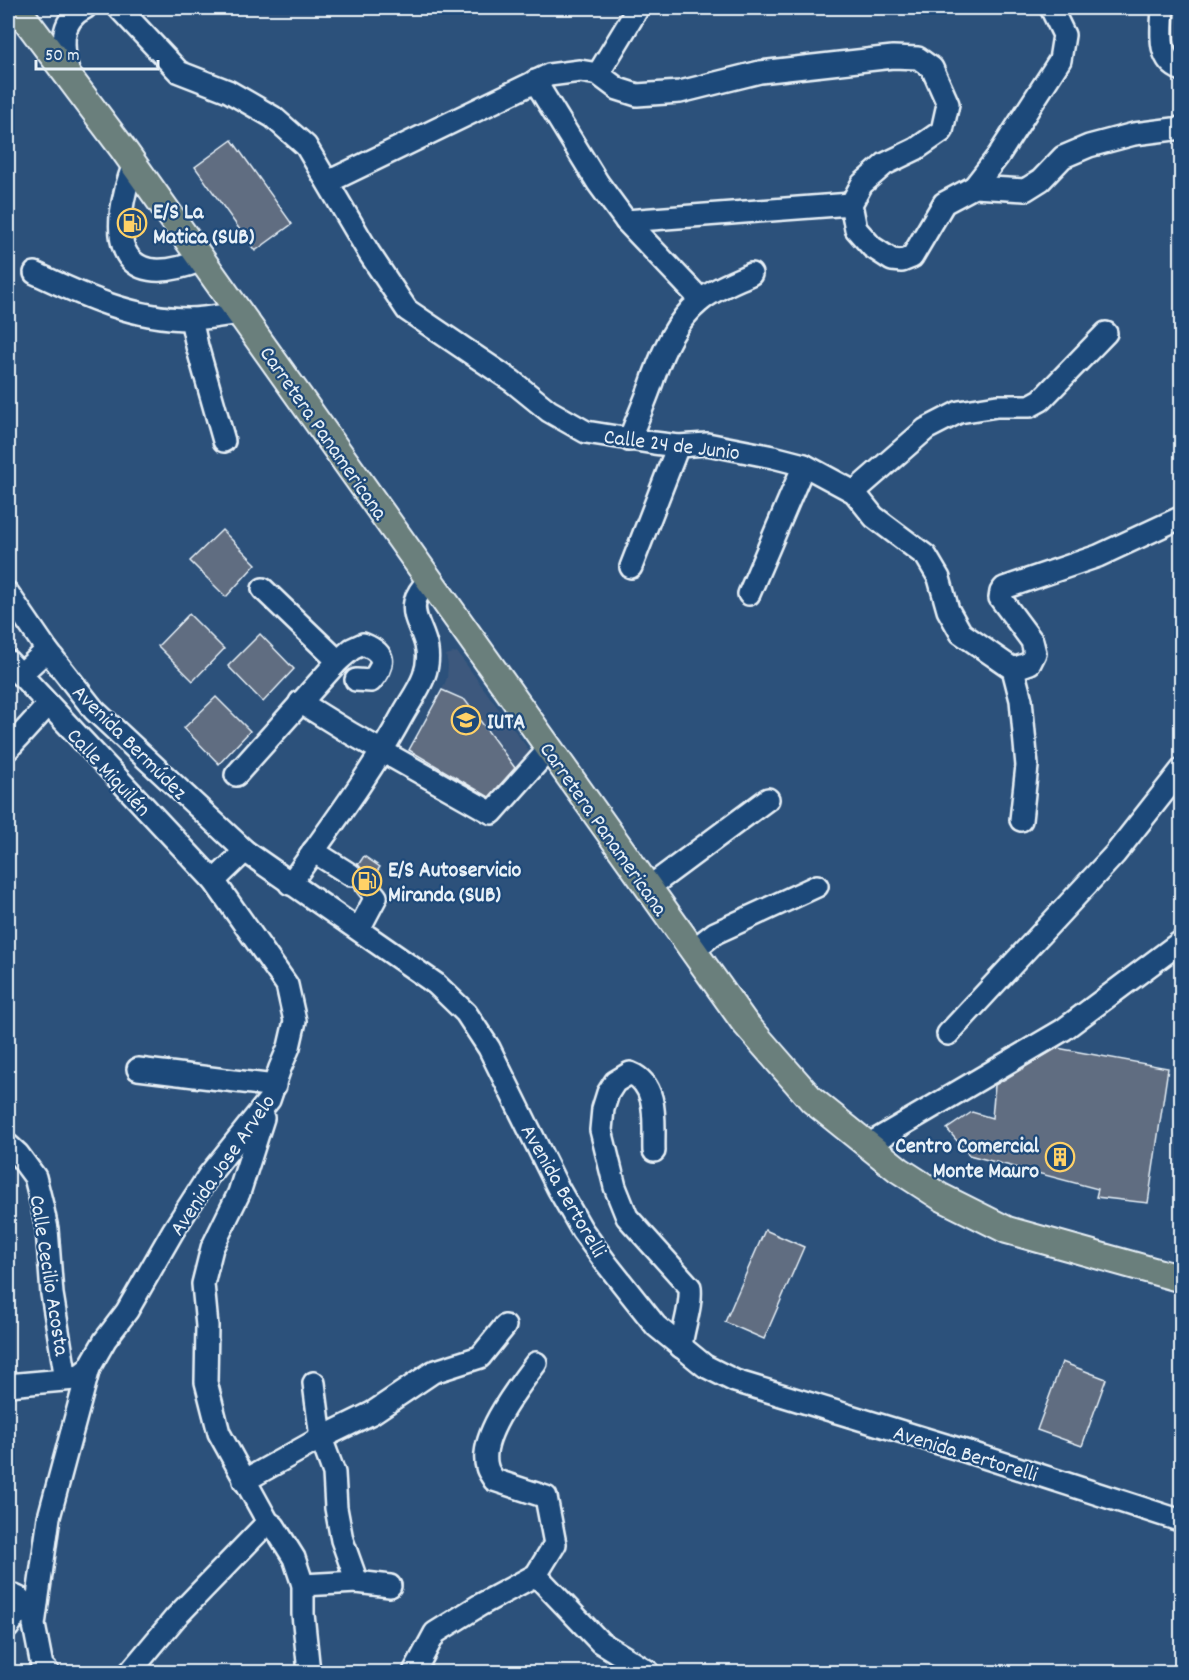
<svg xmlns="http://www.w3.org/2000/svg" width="1189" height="1680" viewBox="0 0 1189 1680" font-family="Dekko,sans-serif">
<rect width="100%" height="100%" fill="#2c517b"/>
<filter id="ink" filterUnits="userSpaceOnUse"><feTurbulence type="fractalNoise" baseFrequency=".0167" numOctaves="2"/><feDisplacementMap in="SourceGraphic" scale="12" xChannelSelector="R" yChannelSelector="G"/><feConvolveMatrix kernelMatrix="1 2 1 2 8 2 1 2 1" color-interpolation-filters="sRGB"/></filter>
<g filter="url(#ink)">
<path fill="#3c597d" d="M457,652l74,101 -40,46 -82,-49 33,-60 5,-12 1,-13 -2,-10z"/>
<g fill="#616d81" stroke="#e8f1f8" stroke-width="1.5">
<path d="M232,140l60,84 -37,27 -60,-84z"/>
<path d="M222,530l34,34 -30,33 -36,-36z"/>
<path d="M189,614l35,35 -31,32 -35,-35z"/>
<path d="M260,634l34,35 -31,33 -35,-36z"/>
<path d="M442,690l23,10 50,68 -26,29 -80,-47z"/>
<path d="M216,697l34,34 -31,33 -35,-36z"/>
<path d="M364,856l16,11 -6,9 -11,-2 -5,-9z"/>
<path d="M1057,1048l111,20 -20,135 -52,-6 2,-8 -129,-34 -22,-26 25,-17 20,6 3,-33z"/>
<path d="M765,1230l39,17 -40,92 -39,-17z"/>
<path d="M1062,1362l44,17 -24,67 -45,-16z"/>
</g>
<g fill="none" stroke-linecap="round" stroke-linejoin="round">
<g stroke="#e8f1f8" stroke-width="26">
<g id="minor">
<path d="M119,8l60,64 49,19 45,26 33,29 63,107 38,57 105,71 37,30 37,21 68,11 24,3 29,-2 66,13 31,8 50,27 20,25 52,39 13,22 9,32 13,23 52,36 8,31 6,66 -6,54"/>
<path d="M1163,8c-1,22 -7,52 19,62"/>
<path d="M598,74l40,-66"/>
<path d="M69,76c-6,-25 -12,-55 16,-68"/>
<path d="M535,81l63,102 28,38 75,79"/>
<path d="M134,164c-25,66 -22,132 68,96"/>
<path d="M328,182l221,-107 31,-4 18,3 20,15 19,6 43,-3 80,-20 133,-15 25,1 14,10 16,36 -6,27 -26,18 -31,15 -23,20 -11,20 5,25 16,18 20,13 10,1 10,-4 32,-54 30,-16 51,3 16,-10 22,-23 26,-11 45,-12 48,-6"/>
<path d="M974,187l24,-31 62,-96 4,-25 -13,-27"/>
<path d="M626,221l225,-17"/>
<path d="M35,273c49,23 99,46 154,46 17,0 35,-4 51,-6"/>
<path d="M191,319l6,27 27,95"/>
<path d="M629,440c8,-21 18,-42 25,-64 10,-27 22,-55 45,-74 15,-13 35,-20 52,-28"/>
<path d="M854,492l72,-63 33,-17 38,-6h33l11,-6 65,-67"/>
<path d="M631,567l47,-121"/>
<path d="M263,589l75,72"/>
<path d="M8,593l39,57 47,60 151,141 191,133 30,29 23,35 69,140 24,42 24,33 50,63 49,40 30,15 230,70 217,70"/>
<path d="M749,594l55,-129"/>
<path d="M8,661l206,220 73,104 8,36 -6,26 -9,21 -11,32 -60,75 -36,56 -46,80 -22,29 -16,28 -14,11 -67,6"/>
<path d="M1013,669l17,-6 5,-10 -3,-12 -32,-43 1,-6 3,-4 94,-32 84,-39"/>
<path d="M20,675l27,-25"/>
<path d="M300,702l50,31 142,80 57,-64"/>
<path d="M8,749l40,-44"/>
<path d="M236,775l102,-114 14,-12 11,-5c23,9 23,20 8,37l-15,-1"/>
<path d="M313,851l38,24"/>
<path d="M214,881l31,-30"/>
<path d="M290,884c39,-55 80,-109 112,-168 7,-13 17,-26 22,-40 13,-35 -14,-52 -9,-74 2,-9 9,-17 15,-23"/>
<path d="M648,888l120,-89"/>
<path d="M359,929l17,-32 -9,-11"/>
<path d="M692,951l23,-18 102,-47"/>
<path d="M948,1034l167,-180 67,-85"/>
<path d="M138,1069l137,17"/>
<path d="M263,1118l-24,75 -27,55 -9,36 4,42 -1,56 13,51 49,89 6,4 20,32 9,27v29l6,58"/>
<path d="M8,1145l10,9 17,23 7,28 5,24 5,65 14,85"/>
<path d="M866,1146l197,-116 119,-89"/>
<path d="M654,1151c-1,-26 6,-66 -24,-78l-15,9 -7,11 -5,16 -2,21 14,57 12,30 63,70c2,20 -7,40 -9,60"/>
<path d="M314,1383l7,55 13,35 2,35 6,32 15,42"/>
<path d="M244,1481l77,-43 51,-25 61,-41 47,-15 25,-31"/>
<path d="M536,1575l64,67 49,30"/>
<path d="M303,1585l54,-3 33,4"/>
<path d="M8,1593l11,5 8,11"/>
<path d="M8,1627l7,-11 22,-14"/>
<path d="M48,1672l-6,-6 -8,-41 15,-108 40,-149"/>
<path d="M130,1672l46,-55 92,-95"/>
<path d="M414,1672l21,-39 45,-28 56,-30 19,-31 -9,-47 -52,-17c-2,-4 -6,-8 -7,-13 -9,-30 32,-81 49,-104"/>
</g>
</g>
<g stroke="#e8f1f8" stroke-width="30">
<path id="major" d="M17,8l106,141 621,873 68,78 87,70 42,27 66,33 175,49"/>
</g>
<use href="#minor" stroke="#1f4a7a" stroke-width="21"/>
<use href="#major" stroke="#6b7f7c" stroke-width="26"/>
</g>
</g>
<defs>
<g id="fuel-ring" transform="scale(1.5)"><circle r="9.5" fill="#1f4a7a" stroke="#ffd166" stroke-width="1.5"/><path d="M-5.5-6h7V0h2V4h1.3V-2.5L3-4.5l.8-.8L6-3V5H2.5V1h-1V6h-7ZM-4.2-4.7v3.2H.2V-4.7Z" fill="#ffd166"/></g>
<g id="university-ring" transform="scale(1.5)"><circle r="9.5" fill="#1f4a7a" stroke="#ffd166" stroke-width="1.5"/><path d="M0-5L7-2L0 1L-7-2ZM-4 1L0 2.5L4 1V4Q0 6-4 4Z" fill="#ffd166"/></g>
<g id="building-ring" transform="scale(1.5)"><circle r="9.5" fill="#1f4a7a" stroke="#ffd166" stroke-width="1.5"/><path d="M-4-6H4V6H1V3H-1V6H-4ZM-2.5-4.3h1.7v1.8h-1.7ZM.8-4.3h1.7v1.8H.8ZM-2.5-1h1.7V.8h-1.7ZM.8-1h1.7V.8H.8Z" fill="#ffd166"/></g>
</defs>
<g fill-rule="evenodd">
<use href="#fuel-ring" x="132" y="223"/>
<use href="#university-ring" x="466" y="720"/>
<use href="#fuel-ring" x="367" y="881"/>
<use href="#building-ring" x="1060" y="1157"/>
</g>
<g text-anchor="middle" stroke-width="4.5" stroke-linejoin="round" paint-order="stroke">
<g font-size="22" font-weight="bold" fill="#e8f1f8" stroke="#1f4a7a" text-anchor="start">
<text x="153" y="218">E/S La<tspan x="153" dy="25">Matica (SUB)</tspan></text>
<text x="487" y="728">IUTA</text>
<text x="388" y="876">E/S Autoservicio<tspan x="388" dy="25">Miranda (SUB)</tspan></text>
<text x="1039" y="1152" text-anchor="end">Centro Comercial<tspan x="1039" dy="25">Monte Mauro</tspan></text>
</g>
<g font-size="22" fill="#e8f1f8" stroke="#1f4a7a">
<text transform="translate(325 432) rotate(55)" y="8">Carretera Panamericana</text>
<text transform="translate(672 443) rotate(7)" y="8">Calle 24 de Junio</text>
<text transform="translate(131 741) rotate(45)" y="8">Avenida Bermúdez</text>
<text transform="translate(110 771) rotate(47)" y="8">Calle Miquilén</text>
<text transform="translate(605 828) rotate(55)" y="8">Carretera Panamericana</text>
<text transform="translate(221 1164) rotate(-55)" y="8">Avenida Jose Arvelo</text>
<text transform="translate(565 1190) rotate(60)" y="8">Avenida Bertorelli</text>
<text transform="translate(51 1275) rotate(81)" y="8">Calle Cecilio Acosta</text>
<text transform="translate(966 1452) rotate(17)" y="8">Avenida Bertorelli</text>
</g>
</g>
<rect width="1189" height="1680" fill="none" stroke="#1f4a7a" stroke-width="30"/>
<rect x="15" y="15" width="1159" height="1650" fill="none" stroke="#e8f1f8" stroke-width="2" filter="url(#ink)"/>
<path d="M36 60v9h122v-9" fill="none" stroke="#e8f1f8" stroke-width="3"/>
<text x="45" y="60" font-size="18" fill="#e8f1f8" stroke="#1f4a7a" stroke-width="4.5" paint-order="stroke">50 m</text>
</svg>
